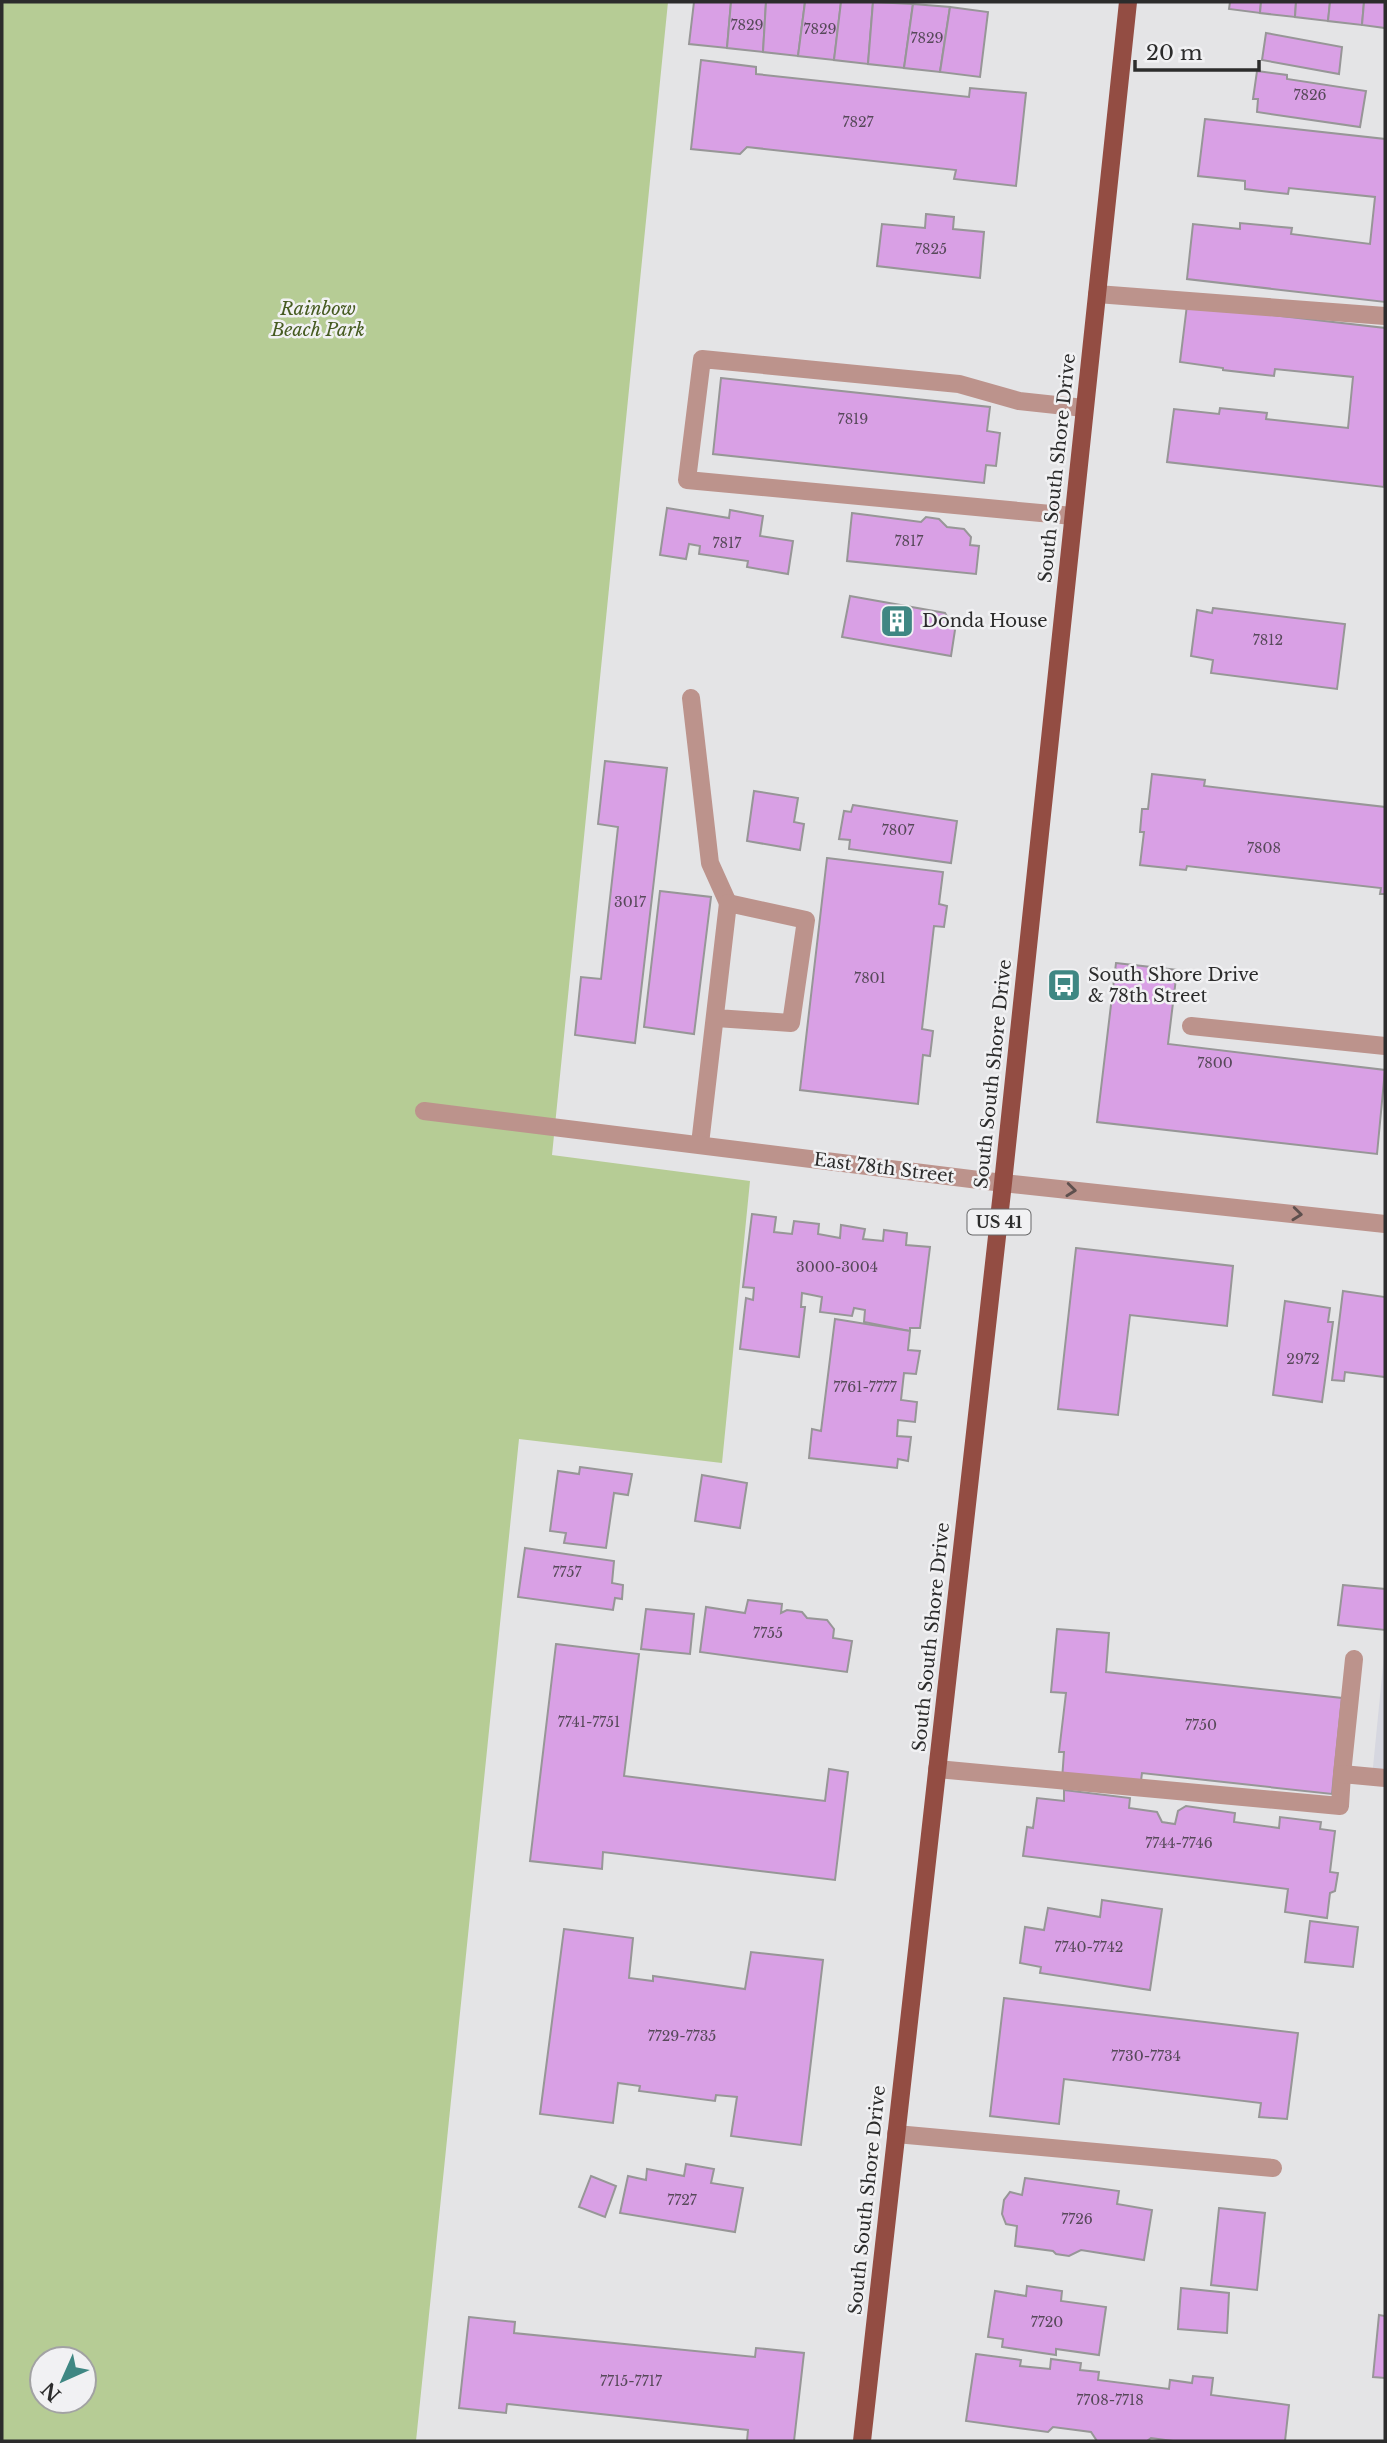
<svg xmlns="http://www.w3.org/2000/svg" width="1387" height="2443" viewBox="0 0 1387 2443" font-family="'Libre Baskerville',serif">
<rect width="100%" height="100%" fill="#e4e4e6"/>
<path fill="#d6d7e0" d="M1385,1646v132l-13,-1z"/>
<path fill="#b6cc95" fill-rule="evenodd" d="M2,2h666l-116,1153 198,26 -28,282 -203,-24 -103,1002h-414zM42,2359h42v42h-42z"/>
<g fill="#d9a0e5" stroke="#979697" stroke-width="2">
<path d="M694,2h37l-4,46 -38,-4z"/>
<path d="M731,2h35l-3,50 -36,-4z"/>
<path d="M766,2h39l-7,54 -35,-4z"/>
<path d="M805,2h36l-7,58 -36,-4z"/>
<path d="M841,2h32l-5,62 -34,-4z"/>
<path d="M873,2l40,2 -9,64 -36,-4z"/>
<path d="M1230,2h31l-1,11 -31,-4z"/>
<path d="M1261,2h35l-1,15 -35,-4z"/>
<path d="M1296,2h34l-2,19 -33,-4z"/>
<path d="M1330,2h34l-2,23 -34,-4z"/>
<path d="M1364,2h21v26l-23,-3z"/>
<path d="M913,4l37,3 -10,65 -36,-4z"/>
<path d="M950,7l38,5 -8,65 -40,-5z"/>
<path d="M1266,33l76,14 -3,27 -77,-14z"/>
<path d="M701,60l55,7v7l213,23 1,-9 56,5 -10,93 -62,-7 2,-9 -209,-23 -7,7 -49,-5z"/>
<path d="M1257,71l30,4v4l79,12 -6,36 -103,-15 1,-13h-5z"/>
<path d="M1205,119l180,20v163l-198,-23 6,-55 47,5v-6l52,5 -1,6 79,10 5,-47 -86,-9 -1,6 -43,-5v-8l-47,-5z"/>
<path d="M926,214l28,3 -1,12 31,3 -4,46 -103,-12 5,-42 43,4z"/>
<path d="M1187,305l198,23 -1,159 -217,-25 7,-53 45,5 1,-6 47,5 -1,6 82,9 5,-51 -78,-8 -1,7 -51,-6v-2l-43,-6z"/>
<path d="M721,378l269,29 -3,24 13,2 -4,33 -10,-1 -2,18 -271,-29z"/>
<path d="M667,508l62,10 1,-8 33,6 -3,20 33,5 -5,33 -41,-7 1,-6 -49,-7 1,-8 -11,-2 -3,15 -26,-4z"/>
<path d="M852,513l69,9 5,-5 13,2 8,8 17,2 7,8 -1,8 9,1 -3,28 -129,-13z"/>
<path d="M850,596l95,17 10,17 -4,26 -109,-19z"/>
<path d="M1213,608l132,16 -8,65 -126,-16 2,-13 -22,-4 6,-46 15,3z"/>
<path d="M605,761l62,7 -32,275 -60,-8 6,-58 20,2 17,-152 -20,-3z"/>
<path d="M1152,774l53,6 -1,6 181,21v87h-5l1,-6 -194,-22 -1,4 -46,-5 4,-33h-4l2,-23h6z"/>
<path d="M754,791l44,7 -4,24 10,2 -4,26 -53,-9z"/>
<path d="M853,805l104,16 -6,42 -102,-14 1,-9 -11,-1 5,-28 7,1z"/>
<path d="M827,858l116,14 -4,32 8,2 -3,21 -10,-1 -12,103 11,2 -3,25 -7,-1 -5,49 -118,-14z"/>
<path d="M660,891l51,6 -17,137 -50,-7z"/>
<path d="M1116,963l61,7 -9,74 217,26 -8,84 -280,-32z"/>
<path d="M752,1214l24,3 -2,15 18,2 2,-13 25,3 -1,10 22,4 1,-13 24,4 -2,10 20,2 1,-11 23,3 -1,12 24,2 -10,81h-10v3l-46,-9 1,-12 -11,-2 -2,8 -32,-4 2,-15 -20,-4 -1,14h4l-6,50 -59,-8 6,-51 7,2 1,-12 -11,-1z"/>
<path d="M1076,1248l157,18 -6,60 -97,-11 -12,100 -60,-6z"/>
<path d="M1343,1291l42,6v80l-40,-5 -1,9 -12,-1z"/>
<path d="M1285,1301l45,7 -2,14h5l-11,80 -49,-7z"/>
<path d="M835,1319l75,12 -2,19 12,1 -4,23 -12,-1 -3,27 16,2 -2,20 -17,-2 -1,16 14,1 -3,24 -10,-2 -1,9 -88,-10 3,-29 9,2z"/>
<path d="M580,1467l52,7 -4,21 -14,-2 -8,55 -42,-5 2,-10 -16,-2 8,-60 21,3z"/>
<path d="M702,1475l45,8 -7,45 -45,-7z"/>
<path d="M525,1548l89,13 -2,22 11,2 -1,14 -7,-1 -2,12 -95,-13z"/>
<path d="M1343,1585l42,4v41l-47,-5z"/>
<path d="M748,1600l34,4 -1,9 6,-3 15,2 5,6 20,2 7,9 -1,9 19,3 -5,31 -147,-20 6,-45 39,6z"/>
<path d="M646,1609l48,5 -4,40 -49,-5z"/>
<path d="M1057,1629l52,4 -3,39 236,26 -10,96 -190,-21 -2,16 -78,-9 2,-28h-5l7,-59 -15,-1z"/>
<path d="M556,1644l83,10 -15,122 201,25 4,-32 19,3 -13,108 -232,-28 -1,17 -72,-8z"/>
<path d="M1064,1790l66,8 -1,10 28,4 5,10 13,2 3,-13 8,-5 49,7 -1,9 45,6 1,-11 41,5 -1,7 15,2 -5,41 8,1 -3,18 -5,2 -3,25 -42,-6 3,-23 -265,-33 4,-29 6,1 4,-30 27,3z"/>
<path d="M1102,1900l60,9 -12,81 -110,-17 1,-6 -21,-4 5,-36 19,3 4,-22 52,9z"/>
<path d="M1310,1921l48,6 -5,40 -48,-5z"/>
<path d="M564,1929l69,9 -4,40 24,3v-5l92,13 6,-37 72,8 -22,185 -70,-9 6,-39 -21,-2 -1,6 -76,-10 1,-5 -22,-3 -5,40 -73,-9z"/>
<path d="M1004,1998l294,35 -11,86 -28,-2 2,-14 -197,-24 -5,45 -69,-8z"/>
<path d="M686,2164l28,5 -3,14 32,5 -8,44 -115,-19 8,-37 18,4 1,-11 37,7z"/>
<path d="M591,2176l25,10 -11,31 -26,-10z"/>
<path d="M1025,2178l94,13 -2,13 35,6 -8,50 -63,-10 -12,6 -13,-2 -3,-3 -38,-5 2,-20 -11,-2 -4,-10 2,-14 6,-8 12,3z"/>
<path d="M1219,2208l46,5 -8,77 -46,-5z"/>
<path d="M1027,2286l35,5 -1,10 45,6 -7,48 -43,-6v6l-54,-8 1,-8 -15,-2 7,-46 31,5z"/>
<path d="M1181,2288l48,5 -2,40 -49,-4z"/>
<path d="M1379,2315l6,1v62l-12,-1z"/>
<path d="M469,2317l46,5 -1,11 241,24 1,-9 48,5 -10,88h-47l1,-11 -241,-26 -1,9 -47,-5z"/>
<path d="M976,2354l45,6 -1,6 30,3 1,-10 30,4 -1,7 19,2 -1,8 71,9 1,-9 22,3 1,-7 20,2 -2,17 78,10 -4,36h-112l-22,-3 -4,3h-50l-6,-9 -38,-5 -5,5 -82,-11z"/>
</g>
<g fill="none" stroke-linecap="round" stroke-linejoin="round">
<g stroke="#bc938c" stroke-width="18">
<path d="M1097,294l288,22"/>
<path d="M1073,516l-386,-36 15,-121 257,25 60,17 65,7"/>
<path d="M691,698l19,165 18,40"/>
<path d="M1191,1026l194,20"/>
<path d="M700,1144l28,-241 78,17 -15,103 -75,-5"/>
<path d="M937,1769l403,37 2,-32 12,-115"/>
<path d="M1342,1774l43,4"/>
<path d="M896,2134l377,34"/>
</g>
<path stroke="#bc938c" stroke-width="18" d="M424,1111l579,72 382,41"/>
<path stroke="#934d43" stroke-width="18" d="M862,2441l141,-1258 125,-1181"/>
</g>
<defs><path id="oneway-chevron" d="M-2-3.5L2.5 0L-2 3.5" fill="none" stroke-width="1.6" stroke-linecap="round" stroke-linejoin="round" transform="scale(1.75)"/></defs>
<g stroke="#5e504e">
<use href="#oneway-chevron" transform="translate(1071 1190) rotate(6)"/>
<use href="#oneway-chevron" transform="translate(1297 1214) rotate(6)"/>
</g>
<defs>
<g id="building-square" transform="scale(1.75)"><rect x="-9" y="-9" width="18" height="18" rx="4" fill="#3f8783" stroke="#f1f1f3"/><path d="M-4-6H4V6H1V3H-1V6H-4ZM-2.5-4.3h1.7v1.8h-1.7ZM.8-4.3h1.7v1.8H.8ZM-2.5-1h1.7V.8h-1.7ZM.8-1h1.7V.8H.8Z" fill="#fff"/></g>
<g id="bus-square" transform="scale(1.75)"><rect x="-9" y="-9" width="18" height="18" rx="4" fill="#3f8783" stroke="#f1f1f3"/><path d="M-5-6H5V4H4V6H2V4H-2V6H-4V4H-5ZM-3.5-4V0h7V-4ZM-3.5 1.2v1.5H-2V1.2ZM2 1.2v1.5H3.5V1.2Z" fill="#fff"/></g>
</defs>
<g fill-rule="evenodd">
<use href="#building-square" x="897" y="621"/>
<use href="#bus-square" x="1064" y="985"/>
</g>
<g text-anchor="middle" stroke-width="5" stroke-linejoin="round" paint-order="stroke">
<g font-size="14" fill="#57495a">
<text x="747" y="30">7829</text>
<text x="820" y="34">7829</text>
<text x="927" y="43">7829</text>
<text x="1310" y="100">7826</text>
<text x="858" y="127">7827</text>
<text x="931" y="254">7825</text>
<text x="853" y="424">7819</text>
<text x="909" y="546">7817</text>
<text x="727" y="548">7817</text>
<text x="1268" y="645">7812</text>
<text x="898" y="835">7807</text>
<text x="1264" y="853">7808</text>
<text x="630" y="907">3017</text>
<text x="870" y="983">7801</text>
<text x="1215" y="1068">7800</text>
<text x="837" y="1272">3000-3004</text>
<text x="1303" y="1364">2972</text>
<text x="865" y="1392">7761-7777</text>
<text x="567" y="1577">7757</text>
<text x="768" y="1638">7755</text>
<text x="589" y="1727">7741-7751</text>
<text x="1201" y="1730">7750</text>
<text x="1179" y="1848">7744-7746</text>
<text x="1089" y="1952">7740-7742</text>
<text x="682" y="2041">7729-7735</text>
<text x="1146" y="2061">7730-7734</text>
<text x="682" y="2205">7727</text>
<text x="1077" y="2224">7726</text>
<text x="1047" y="2327">7720</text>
<text x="631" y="2386">7715-7717</text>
<text x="1110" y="2405">7708-7718</text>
</g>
<rect fill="#f1f1f3" stroke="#676768" stroke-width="2" x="967.5" y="1209.5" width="63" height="25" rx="5"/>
<g font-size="16" font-weight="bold" fill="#2c2c2c">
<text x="999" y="1228">US 41</text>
</g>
<g font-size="18" font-style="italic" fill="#465b21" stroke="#f1f1f3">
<text x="318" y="315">Rainbow<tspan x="318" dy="21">Beach Park</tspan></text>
</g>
<g font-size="18" fill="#2c2c2c" stroke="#f1f1f3">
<text transform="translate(1057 468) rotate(-84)" y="6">South South Shore Drive</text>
<text transform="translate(993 1074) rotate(-84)" y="6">South South Shore Drive</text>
<text transform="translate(884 1168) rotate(7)" y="6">East 78th Street</text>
<text transform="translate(931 1637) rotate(-84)" y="6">South South Shore Drive</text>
<text transform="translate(867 2200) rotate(-84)" y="6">South South Shore Drive</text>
</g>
<g font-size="18" fill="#2c2c2c" stroke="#f1f1f3" text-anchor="start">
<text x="922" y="627">Donda House</text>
<text x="1088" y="981">South Shore Drive<tspan x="1088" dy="21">&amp; 78th Street</tspan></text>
</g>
</g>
<rect width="1387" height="2443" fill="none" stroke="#2c2c2c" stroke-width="7"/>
<g transform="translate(63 2380) rotate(225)"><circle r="33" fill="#f1f1f3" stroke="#a2a2a3" stroke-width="2"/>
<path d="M0-5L12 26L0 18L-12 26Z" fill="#3f8783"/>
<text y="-10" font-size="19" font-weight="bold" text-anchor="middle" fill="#2c2c2c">N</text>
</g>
<path d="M1135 60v10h124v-10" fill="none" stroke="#2c2c2c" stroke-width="3.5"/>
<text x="1146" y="60" font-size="21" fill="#2c2c2c" stroke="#f1f1f3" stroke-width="5" paint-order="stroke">20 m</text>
</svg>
